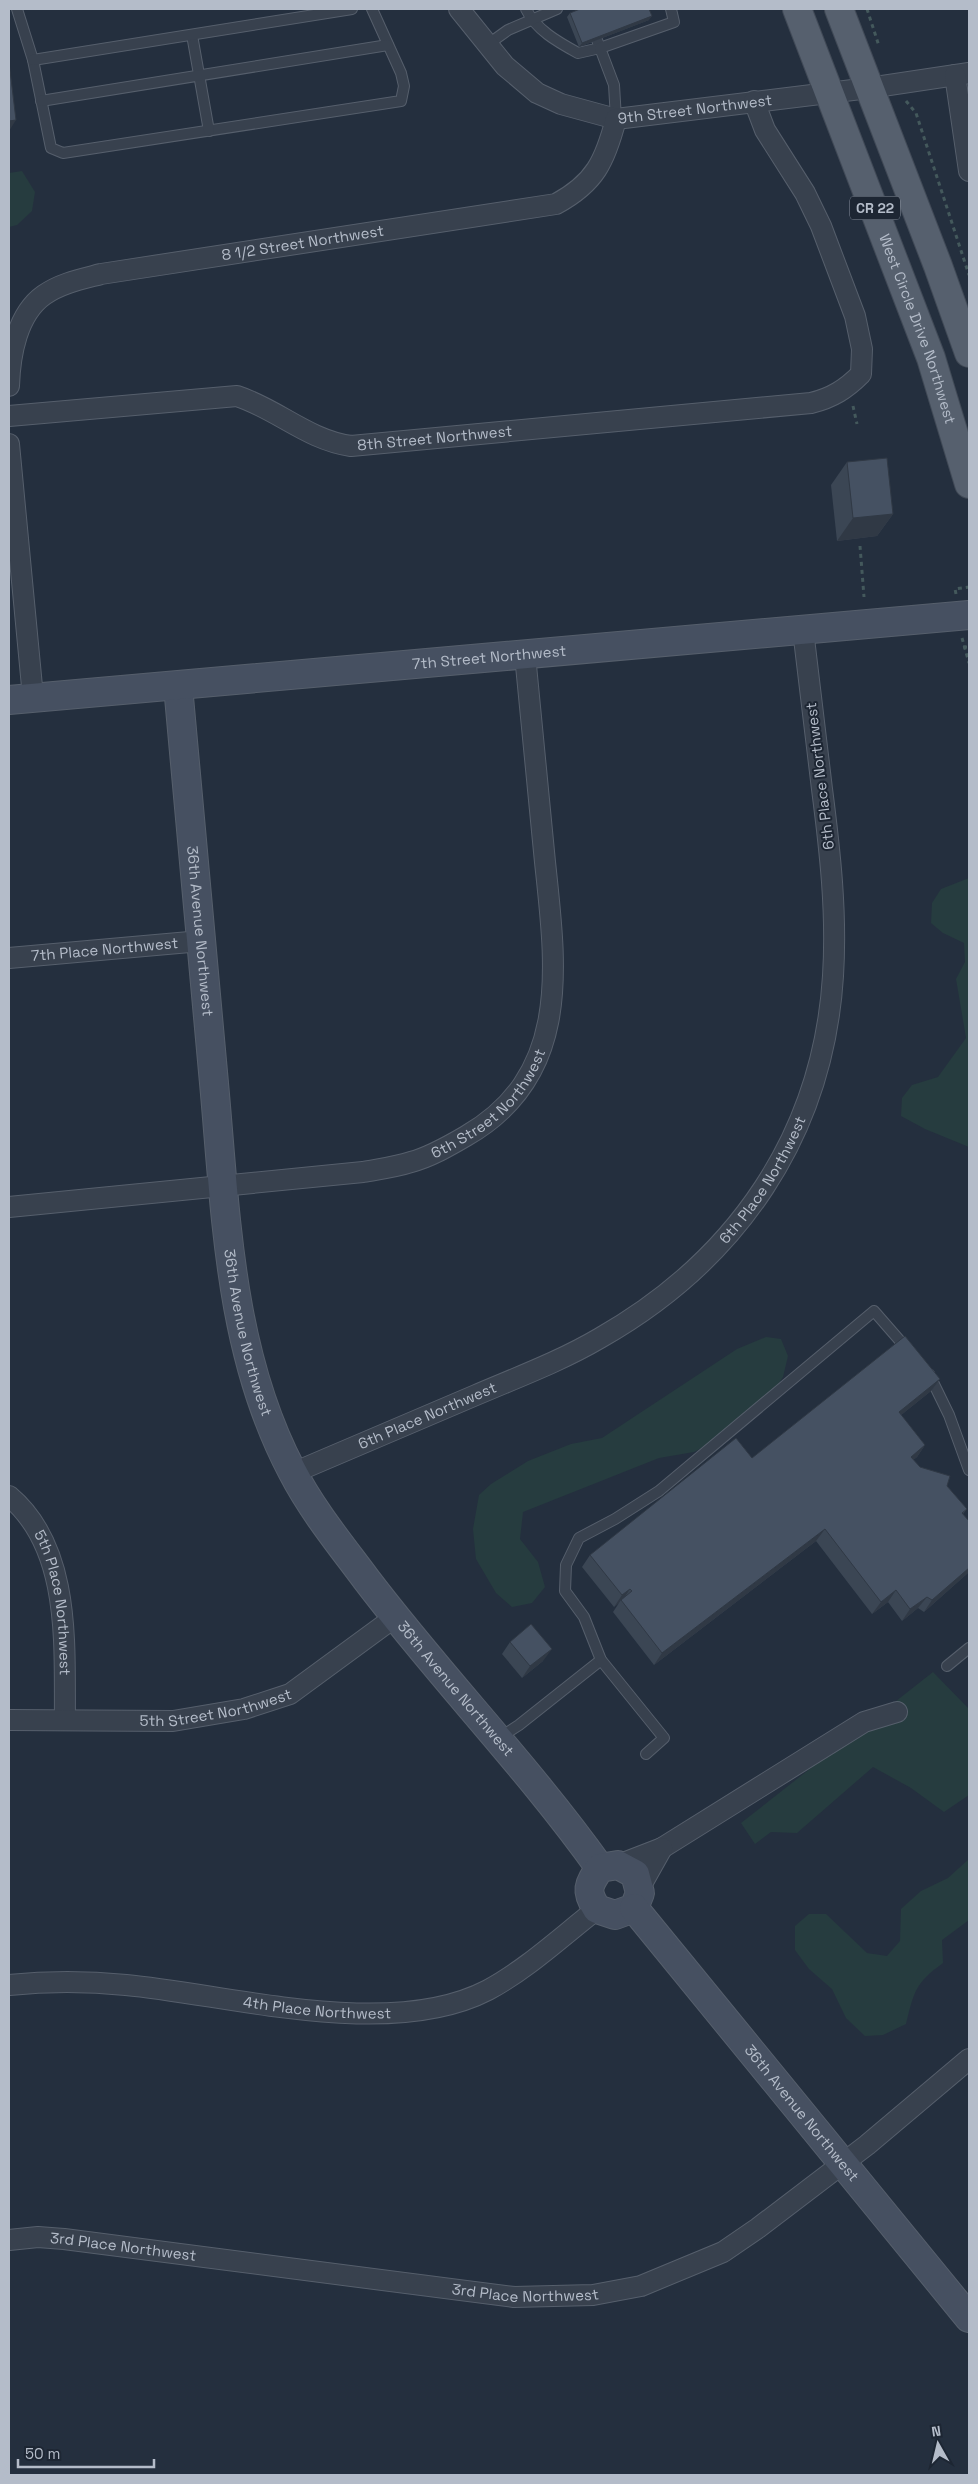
<svg xmlns="http://www.w3.org/2000/svg" width="978" height="2484" viewBox="0 0 978 2484" font-family="'Space Grotesk',sans-serif">
<rect width="100%" height="100%" fill="#242f3e"/>
<g fill="#263c3f">
<path d="M22,171l13,21 -3,19 -15,14 -8,2v-54z"/>
<path d="M969,878v269l-44,-18 -24,-13 1,-18 10,-13 26,-8 28,-39 -10,-59 9,-17 -1,-19 -21,-10 -12,-10 1,-20 9,-14z"/>
<path d="M766,1337l15,2 7,17 -5,21 -25,36 -20,16 -44,23 -35,6 -136,54 -3,27 18,23 7,25 -13,16 -20,4 -16,-14 -20,-34 -3,-30 6,-34 12,-11 37,-23 43,-17 31,-6 135,-89z"/>
<path d="M933,1672l36,37v86l-25,17 -33,-24 -38,-21 -76,66 -26,-1 -16,12 -14,-21z"/>
<path d="M969,1859v61l-27,20 1,23c-28,20 -29,29 -37,61l-23,11 -18,1 -19,-18 -14,-29 -23,-20 -14,-19v-24l14,-12h17l41,39 20,3 13,-15 1,-32 20,-18 27,-13z"/>
</g>
<g fill="none" stroke-linecap="round" stroke-linejoin="round">
<g stroke="#565f6c" stroke-width="12">
<g id="lane">
<path d="M17,9l16,51 18,88 12,5 338,-52 3,-15 -3,-13 -29,-64"/>
<path d="M526,9c10,21 32,33 52,44l22,-5 -3,-8"/>
<path d="M192,35l17,96"/>
<path d="M487,45l21,-15 49,-21"/>
<path d="M33,60l319,-51"/>
<path d="M41,101l347,-56"/>
<path d="M616,119l-2,-34 -14,-37 74,-26 -3,-13"/>
<path d="M929,1374l20,41 20,55"/>
<path d="M947,1666l22,-18"/>
<path d="M499,1738l20,-13 82,-65"/>
<path d="M646,1754l18,-16 -63,-78 -17,-43 -19,-26 1,-26 13,-27 36,-19 44,-28 215,-180 34,39"/>
</g>
</g>
<g stroke="#565f6c" stroke-width="22">
<g id="street">
<path id="s1" d="M459,9l46,57 32,27 24,11 55,15 253,-31 100,-15"/>
<path d="M955,75l14,96"/>
<path id="s2" d="M9,386c1,-31 8,-72 35,-91 17,-12 38,-16 57,-21l455,-70c39,-21 49,-43 60,-85"/>
<path id="s3" d="M9,416l228,-20c40,13 71,44 114,50l460,-43c21,-5 35,-14 50,-29l1,-25 -7,-33 -34,-90 -16,-33 -40,-63 -11,-29"/>
<path d="M9,444l24,253"/>
<path id="s4" d="M9,958l192,-17"/>
<path id="s5" d="M9,1207l354,-35c16,-3 33,-5 48,-10 19,-5 38,-16 55,-26 106,-61 90,-169 79,-274 -7,-69 -13,-138 -20,-207"/>
<path id="s6" d="M293,1473c61,-26 122,-52 183,-78 42,-18 85,-34 124,-57 137,-78 223,-203 233,-362 4,-63 -3,-125 -11,-187 -6,-53 -13,-106 -19,-159"/>
<path id="s7" d="M9,1496c63,53 55,150 56,224"/>
<path id="s8" d="M9,1720l164,1 71,-12 46,-15 105,-77"/>
<path d="M662,1848l202,-126 33,-10"/>
<path d="M618,1865l44,-17 -23,41"/>
<path id="s9" d="M9,1985c38,-4 78,-4 117,0 106,10 264,56 362,5 39,-21 73,-53 109,-81"/>
<path id="s10" d="M9,2240l29,-3 26,2 450,58 79,-2 48,-9 82,-34 35,-24 109,-83 102,-86"/>
</g>
</g>
<g stroke="#565f6c" stroke-width="30">
<g id="secondary">
<path id="s11" d="M178,686c11,133 24,265 36,397 12,132 15,269 78,388 20,39 48,73 74,108 75,99 162,188 234,289"/>
<path id="s12" d="M9,700l960,-85"/>
<path d="M618,1865l17,9 5,19 -6,15 -19,7 -18,-6c-12,-18 -9,-24 3,-41z"/>
<path id="s13" d="M634,1908l335,410"/>
</g>
</g>
<g stroke="#414a57" stroke-width="30">
<g id="primary">
<path id="s14" d="M797,9l134,349 38,126"/>
<path d="M839,9l99,257 31,87"/>
</g>
</g>
<g stroke="#44595c" stroke-width="3" stroke-dasharray="4 4" stroke-linecap="butt">
<path d="M867,9l12,37"/>
<path d="M906,101l10,12 53,162"/>
<path d="M853,406l4,18"/>
<path d="M860,546l4,51"/>
<path d="M956,594l-1,-5 14,-2"/>
<path d="M962,638l7,25"/>
<path d="M963,647h6"/>
</g>
<use href="#lane" stroke="#38414e" stroke-width="10"/>
<use href="#street" stroke="#38414e" stroke-width="20"/>
<use href="#secondary" stroke="#465061" stroke-width="28"/>
<use href="#primary" stroke="#56606e" stroke-width="28"/>
</g>
<g fill="#3b4654">
<path d="M570,13l79,7 -70,27 -12,-30z"/>
<path d="M847,462l46,52 -16,22 -40,5 -6,-56z"/>
<path d="M940,1379l-9,12 -30,24 24,30 -8,12 -4,3 7,7 27,19 20,23 -4,5 6,58 -45,40 -6,-4 -16,13 -14,-19 -16,12 -56,-73 -162,124 -41,-53 6,-9 -5,4 -32,-40 8,-12 162,-97z"/>
<path d="M510,1642l33,19 -21,17 -20,-24z"/>
</g>
<g fill="#303945">
<path d="M652,16l-3,4 -70,27 3,-4z"/>
<path d="M16,120l-7,11v-10z"/>
<path d="M893,514l-16,22 -40,5 16,-23z"/>
<path d="M940,1379l-9,12 -41,33 9,-12z"/>
<path d="M925,1445l-8,12 -15,12 9,-12z"/>
<path d="M825,1529l-9,12 -162,124 8,-12z"/>
<path d="M969,1568v4l-45,40 8,-12z"/>
<path d="M630,1589l-8,12 -1,-1 -2,3 -5,4 8,-12z"/>
<path d="M896,1590l-8,12 -16,12 9,-12z"/>
<path d="M927,1597l-9,11 -16,13 8,-12z"/>
<path d="M552,1649l-9,12 -21,17 8,-12z"/>
</g>
<g fill="#455162" stroke="#303945">
<path d="M580,9h69l3,7 -70,27 -12,-30z"/>
<path d="M9,62l7,58 -7,1z"/>
<path d="M887,458l6,56 -40,4 -6,-56z"/>
<path d="M905,1336l35,43 -41,33 26,33 -14,12 9,10 30,9 -3,10 20,23 -5,4 7,8v47l-37,32 -5,-3 -17,12 -14,-19 -15,12 -56,-73 -163,124 -41,-53 11,-9 -2,-2 -8,6 -32,-40 146,-117 16,20z"/>
<path d="M531,1624l21,25 -22,17 -20,-24z"/>
</g>
<g text-anchor="middle" stroke-width="4" stroke-linejoin="round" paint-order="stroke">
<rect fill="#1d2633" stroke="#878f9c" stroke-width="1" x="850" y="196.5" width="50" height="23" rx="4"/>
<g font-size="14" font-weight="bold" fill="#b4bcc9">
<text x="875" y="213">CR 22</text>
</g>
<g font-size="15" fill="#b4bcc9" stroke="#1d2633">
<text dy="5" stroke="none"><textPath href="#s1" startOffset="278">9th Street Northwest</textPath></text>
<text dy="5" stroke="none"><textPath href="#s2" startOffset="366">8 1/2 Street Northwest</textPath></text>
<text dy="5" stroke="none"><textPath href="#s14" startOffset="342">West Circle Drive Northwest</textPath></text>
<text dy="5" stroke="none"><textPath href="#s3" startOffset="438">8th Street Northwest</textPath></text>
<text dy="5" stroke="none"><textPath href="#s12" startOffset="482">7th Street Northwest</textPath></text>
<text transform="translate(820 776) rotate(-97)" y="5">6th Place Northwest</text>
<text dy="5" stroke="none"><textPath href="#s11" startOffset="246">36th Avenue Northwest</textPath></text>
<text dy="5" stroke="none"><textPath href="#s4" startOffset="96">7th Place Northwest</textPath></text>
<text dy="5" stroke="none"><textPath href="#s5" startOffset="505">6th Street Northwest</textPath></text>
<text dy="5" stroke="none"><textPath href="#s6" startOffset="566">6th Place Northwest</textPath></text>
<text dy="5" stroke="none"><textPath href="#s11" startOffset="651">36th Avenue Northwest</textPath></text>
<text dy="5" stroke="none"><textPath href="#s6" startOffset="146">6th Place Northwest</textPath></text>
<text dy="5" stroke="none"><textPath href="#s7" startOffset="120">5th Place Northwest</textPath></text>
<text dy="5" stroke="none"><textPath href="#s11" startOffset="1070">36th Avenue Northwest</textPath></text>
<text dy="5" stroke="none"><textPath href="#s8" startOffset="208">5th Street Northwest</textPath></text>
<text dy="5" stroke="none"><textPath href="#s9" startOffset="310">4th Place Northwest</textPath></text>
<text dy="5" stroke="none"><textPath href="#s13" startOffset="265">36th Avenue Northwest</textPath></text>
<text dy="5" stroke="none"><textPath href="#s10" startOffset="115">3rd Place Northwest</textPath></text>
<text dy="5" stroke="none"><textPath href="#s10" startOffset="520">3rd Place Northwest</textPath></text>
</g>
</g>
<rect width="978" height="2484" fill="none" stroke="#b4bcc9" stroke-width="20"/>
<g transform="translate(938 2444) rotate(352)" stroke="#1d2633" stroke-width="4" paint-order="stroke">
<path d="M0-4L9 19L0 12L-9 19Z" fill="#b4bcc9"/>
<text y="-8" font-size="14" font-weight="bold" text-anchor="middle" fill="#b4bcc9">N</text>
</g>
<path d="M18 2459v8h136v-8" fill="none" stroke="#b4bcc9" stroke-width="2.5"/>
<text x="25" y="2459" font-size="15" fill="#b4bcc9" stroke="#1d2633" stroke-width="4" paint-order="stroke">50 m</text>
</svg>
